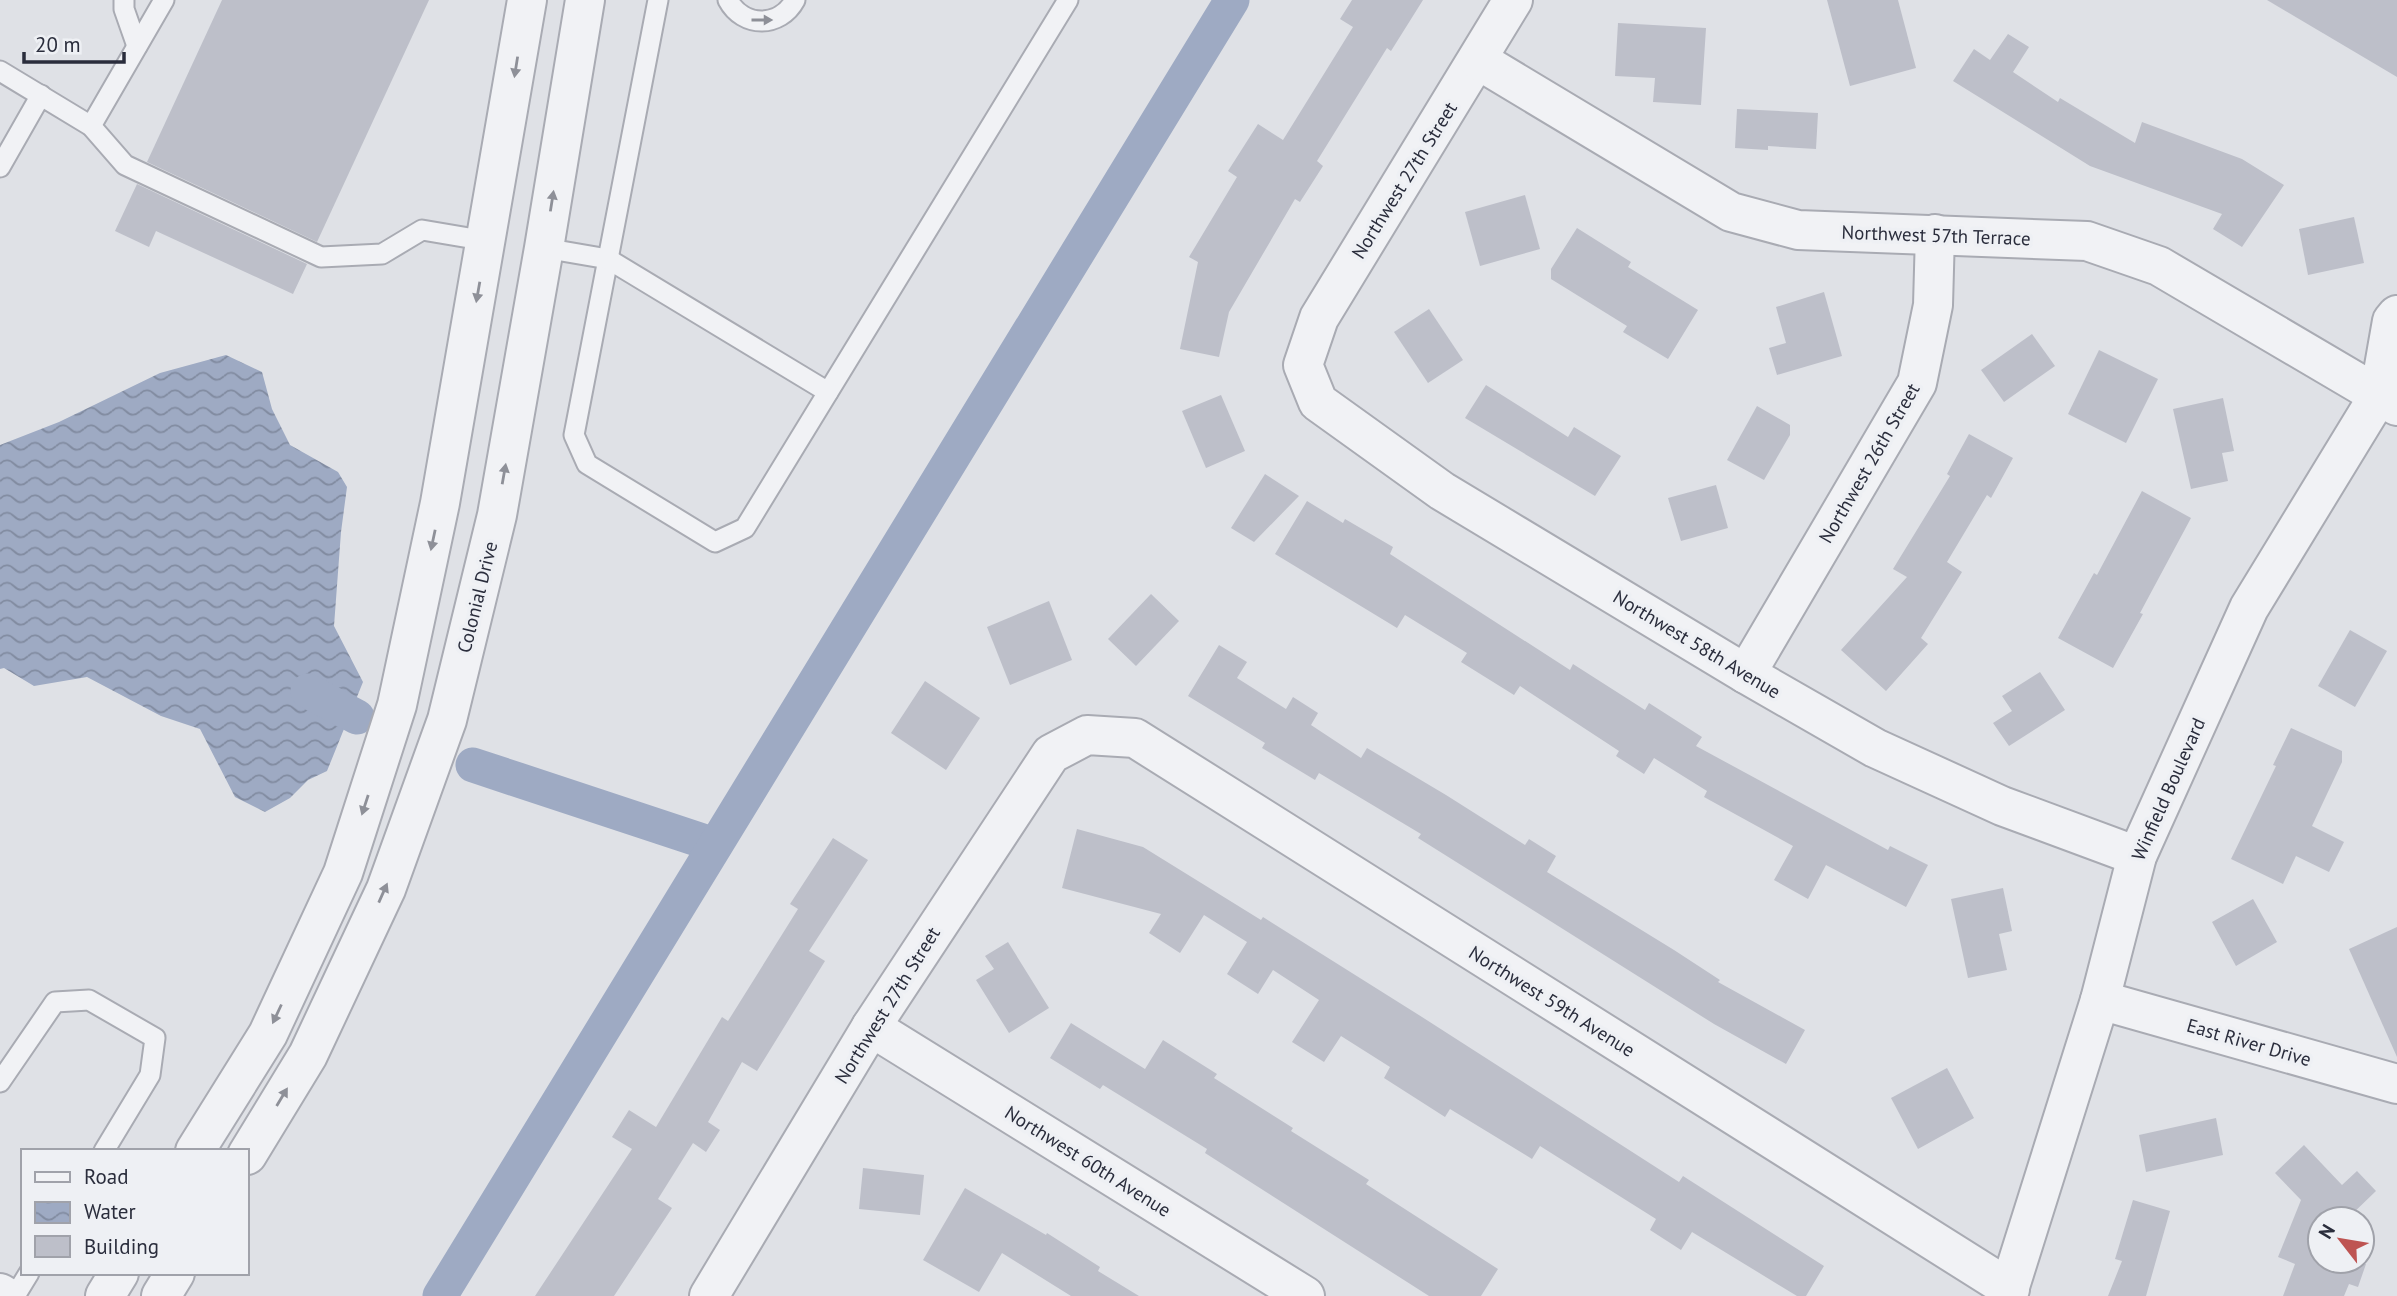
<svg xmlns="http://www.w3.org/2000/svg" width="2397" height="1296" viewBox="0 0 2397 1296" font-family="'PT Sans',sans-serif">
<defs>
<pattern id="water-waves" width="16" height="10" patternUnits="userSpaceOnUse" patternTransform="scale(1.75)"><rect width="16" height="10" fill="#9eaac3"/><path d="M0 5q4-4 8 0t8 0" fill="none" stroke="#818ba0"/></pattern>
</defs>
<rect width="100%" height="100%" fill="#dfe1e6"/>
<path fill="url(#water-waves)" d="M226,355l36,17 10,37 18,36 48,27 9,15 -6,45 -7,94 29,56 -36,89 -19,9 -18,18 -25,14 -30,-15 -35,-68 -39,-13 -74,-39 -53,9 -30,-18 -4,1v-224l59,-23 101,-49z"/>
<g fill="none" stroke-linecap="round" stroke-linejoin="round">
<g stroke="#9eaac3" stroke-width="35">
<path d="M308,691l49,26"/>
<path d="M473,765l242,80"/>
<path d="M440,1296l792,-1296"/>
</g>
</g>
<g fill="#bdbfc9">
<path d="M222,0h207l-112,242 -170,-80z"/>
<path d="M1352,0h71l-32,51 -4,-3 -70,113 6,5 -23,36 -5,-3 -66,113 -10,45 -39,-8 18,-87 -9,-5 48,-80 -9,-6 30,-47 25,16 70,-113 -13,-8z"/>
<path d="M1827,0h71l18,68 -66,18z"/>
<path d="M2267,0h130v77z"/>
<path d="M1618,23l88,5 -5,77 -48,-3 2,-24 -40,-2z"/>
<path d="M2008,34l21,13 -16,25 45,30 2,-4 75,45 7,-21 100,37 42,26 -42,62 -29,-18 9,-15 -132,-48 -137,-85 21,-32 16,11z"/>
<path d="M1737,109l81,4 -2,36 -48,-3v4l-33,-2z"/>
<path d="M137,184l170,80 -14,30 -137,-63 -7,16 -34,-16z"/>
<path d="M1525,195l15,54 -60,17 -15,-54z"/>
<path d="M2354,217l10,46 -56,12 -9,-46z"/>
<path d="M1577,228l54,34 -3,5 70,43 -30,49 -45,-27 4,-6 -76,-47v-10z"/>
<path d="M1824,292l18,64 -65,19 -8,-27 17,-5 -10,-36z"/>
<path d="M1429,309l34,51 -35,23 -34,-51z"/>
<path d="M2032,334l23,32 -51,36 -23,-32z"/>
<path d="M2099,350l59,29 -32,64 -58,-29z"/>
<path d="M1486,385l82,52 6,-10 47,29 -26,40 -130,-78z"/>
<path d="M1221,395l24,56 -39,17 -24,-57z"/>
<path d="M2223,398l11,53 -12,2 6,28 -37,8 -18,-80z"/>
<path d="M1757,406l33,19v10l-26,45 -37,-20z"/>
<path d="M1969,434l44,24 -22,40 -4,-3 -40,67 15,10 -41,66 7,6 -42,47 -45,-41 66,-73 -14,-8 57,-93 -3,-2z"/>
<path d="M1265,474l34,22 -45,46 -23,-14z"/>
<path d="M1716,485l12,43 -47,13 -13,-43z"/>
<path d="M2142,491l49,27 -51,95 3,1 -30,54 -55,-30 36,-65 3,2z"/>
<path d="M1307,501l36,22 2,-4 48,28 -3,7 180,116 3,-6 72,46 4,-7 53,34 -6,9 192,104 2,-4 38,19 -22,42 -80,-42 -18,34 -34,-19 19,-34 -89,-49 3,-6 -53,-33 -10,16 -28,-18 3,-5 -99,-65 -6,9 -53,-33 6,-9 -62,-38 -8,13 -122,-74z"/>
<path d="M1151,594l28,27 -43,45 -28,-27z"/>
<path d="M1049,601l23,59 -62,25 -23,-58z"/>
<path d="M2350,630l37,21 -32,56 -37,-21z"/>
<path d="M1219,645l28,17 -10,16 49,31 7,-12 25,16 -7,12 50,33 6,-10 79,47 79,50 4,-6 27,17 -9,16 127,78 46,30 -2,2 87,48 -19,34 -72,-40 -296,-186 3,-4 -102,-61 -4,7 -53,-32 3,-5 -77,-47z"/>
<path d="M2040,672l25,38 -56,36 -16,-23 19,-12 -10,-15z"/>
<path d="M925,681l55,37 -34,52 -55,-37z"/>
<path d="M2291,728l51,23v11l-30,64 32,16 -15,30 -33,-16 -13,28 -52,-25 45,-93 -3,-1z"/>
<path d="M1077,829l66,18 118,73 2,-3 159,100 257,165 4,-6 141,90 -18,30h-9l-105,-64 -11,18 -31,-20 6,-11 -116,-73 -8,13 -82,-50 -5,8 -61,-39 6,-11 -49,-31 -17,26 -32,-20 27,-42 -46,-30 -15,24 -31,-20 20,-32 -43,-27 -24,38 -31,-20 12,-19 -99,-26z"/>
<path d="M833,838l35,22 -59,91 16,10 -68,110 -15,-9 -34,60 12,8 -14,22 -13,-9 -35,56 14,9 -58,88h-79l97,-147 -20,-12 17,-27 27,17 66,-110 6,4 70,-112 -8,-5z"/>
<path d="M2003,888l9,43 -13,3 8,36 -39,8 -17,-79z"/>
<path d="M2253,899l24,43 -41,24 -24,-44z"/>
<path d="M2397,927v130l-48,-108z"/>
<path d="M1008,942l41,66 -40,25 -33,-53 18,-11 -9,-13z"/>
<path d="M1071,1023l74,46 18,-29 54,34 -3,4 79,50 -2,3 78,49 -3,4 132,85 -17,27h-52l-224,-143 2,-4 -104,-64 -3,4 -50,-31z"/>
<path d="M1947,1068l27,50 -56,31 -27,-51z"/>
<path d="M2216,1118l7,37 -77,17 -7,-37z"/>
<path d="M2304,1145l38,40 15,-14 19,20 -29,28h-27v42h38l8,3 -8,23 -9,-3 -5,12h-61l12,-32 -17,-7 23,-57 -26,-27z"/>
<path d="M863,1168l61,7 -4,40 -61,-6z"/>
<path d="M965,1188l81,47 1,-2 53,34 -2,4 41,25h-68l-69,-43 -23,39 -56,-32z"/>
<path d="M2133,1200l37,11 -24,85h-38l14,-35 -7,-2z"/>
</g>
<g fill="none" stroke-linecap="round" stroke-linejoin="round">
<g stroke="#a9abb3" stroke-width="23">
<g id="lane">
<path d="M124,0v9l13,37"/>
<path d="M658,0l-84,435 13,29 128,78 30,-14 323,-528"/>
<path d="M728,0c15,28 52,28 67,0"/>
<path d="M0,71l91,55 34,39 196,92 61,-3 40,-24 65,11"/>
<path d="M91,126l73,-126"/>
<path d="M0,167l41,-72"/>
<path d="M544,248l64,11 220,133"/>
<path d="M0,1082l55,-80 34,-2 66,38 -5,37 -46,76"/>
<path d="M15,1296l14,-23"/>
</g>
</g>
<g stroke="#a9abb3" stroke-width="42">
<g id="street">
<path d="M1513,0l-194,318 -16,47 15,37 124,89 304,183 129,74 127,58 135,50"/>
<path d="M1478,60l253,152 67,18 289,11 72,25 238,140"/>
<path d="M1746,674l171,-291 16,-78 2,-71"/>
<path d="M2100,1000l297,84"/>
<path d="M871,1027l434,269"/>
<path d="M195,1151l73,-117 75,-161 54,-168 43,-202 87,-503"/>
<path d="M247,1155l61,-100 78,-166 61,-169 50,-205 47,-267 41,-248"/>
<path d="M0,1293l5,3"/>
<path d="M105,1296l14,-23"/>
<path d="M161,1296l14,-23"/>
<path d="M709,1296l162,-269 180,-273 36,-19 48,3 875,551"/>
<path d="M2007,1296l93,-296 37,-144 112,-248 130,-213 13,-74 5,-6"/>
</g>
</g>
<use href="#lane" stroke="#f1f2f5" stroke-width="19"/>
<use href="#street" stroke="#f1f2f5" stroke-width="38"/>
</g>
<defs><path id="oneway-solid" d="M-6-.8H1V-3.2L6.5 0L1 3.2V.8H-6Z" transform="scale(1.75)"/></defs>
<g fill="#8e9098">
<use href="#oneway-solid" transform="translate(762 20)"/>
<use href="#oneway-solid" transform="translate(516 67) rotate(99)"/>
<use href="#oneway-solid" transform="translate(552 201) rotate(-81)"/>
<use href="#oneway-solid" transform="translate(478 292) rotate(100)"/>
<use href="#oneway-solid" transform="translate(504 474) rotate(-80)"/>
<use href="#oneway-solid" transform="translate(433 540) rotate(102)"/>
<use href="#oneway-solid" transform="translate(365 805) rotate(108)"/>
<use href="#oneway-solid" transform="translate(383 893) rotate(-66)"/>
<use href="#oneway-solid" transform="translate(277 1014) rotate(115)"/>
<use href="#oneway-solid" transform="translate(282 1097) rotate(-59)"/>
</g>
<g text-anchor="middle" stroke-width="7" stroke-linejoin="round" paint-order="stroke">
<g font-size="19" fill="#2a2d3c" stroke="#eef0f4">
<text transform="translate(1404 180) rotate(-58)" y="7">Northwest 27th Street</text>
<text transform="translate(1936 235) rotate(2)" y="7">Northwest 57th Terrace</text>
<text transform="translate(1869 463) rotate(-60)" y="7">Northwest 26th Street</text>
<text transform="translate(477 597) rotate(-76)" y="7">Colonial Drive</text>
<text transform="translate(1697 644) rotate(31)" y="7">Northwest 58th Avenue</text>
<text transform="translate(2168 789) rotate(-66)" y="7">Winfield Boulevard</text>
<text transform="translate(1552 1001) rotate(32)" y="7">Northwest 59th Avenue</text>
<text transform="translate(887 1005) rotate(-58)" y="7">Northwest 27th Street</text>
<text transform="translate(2249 1042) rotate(16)" y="7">East River Drive</text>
<text transform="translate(1088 1161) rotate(32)" y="7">Northwest 60th Avenue</text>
</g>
</g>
<rect x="21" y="1149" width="228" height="126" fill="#eef0f4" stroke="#a0a2aa" stroke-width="2"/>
<rect x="35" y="1172" width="35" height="10" fill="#f1f2f5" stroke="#a0a2aa" stroke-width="2"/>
<text x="84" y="1184" font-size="21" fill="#2a2d3c">Road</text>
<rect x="35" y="1202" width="35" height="21" fill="url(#water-waves)" stroke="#a0a2aa" stroke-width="2"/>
<text x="84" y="1219" font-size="21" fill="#2a2d3c">Water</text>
<rect x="35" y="1236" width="35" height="21" fill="#bdbfc9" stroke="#a0a2aa" stroke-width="2"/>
<text x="84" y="1254" font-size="21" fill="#2a2d3c">Building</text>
<g transform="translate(2341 1240) rotate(301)"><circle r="33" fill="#eef0f4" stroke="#a0a2aa" stroke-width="2"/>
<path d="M0-5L12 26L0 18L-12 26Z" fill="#be5452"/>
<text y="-10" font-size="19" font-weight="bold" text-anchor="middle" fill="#2a2d3c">N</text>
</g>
<path d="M24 52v10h100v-10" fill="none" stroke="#2a2d3c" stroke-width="3.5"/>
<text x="35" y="52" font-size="21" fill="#2a2d3c" stroke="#eef0f4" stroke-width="5" paint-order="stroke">20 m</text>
</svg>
